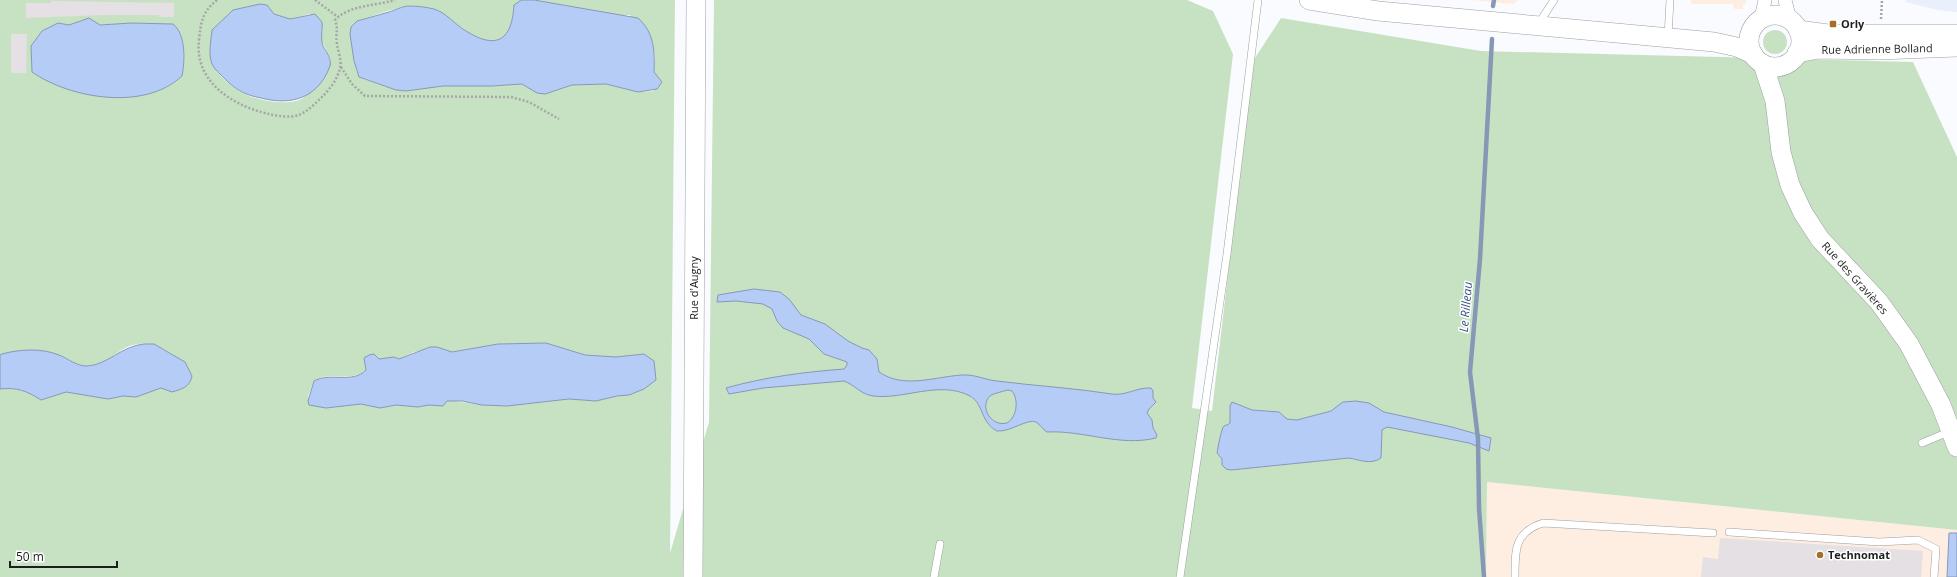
<svg xmlns="http://www.w3.org/2000/svg" width="1957" height="577" viewBox="0 0 1957 577" font-family="'Open Sans',sans-serif">
<rect width="100%" height="100%" fill="#f9fbfe"/>
<g fill="#feeee1">
<path d="M1472,0h46l-4,4z"/>
<path d="M1691,0h55v4h-3v5h-9l-1,-5h-42z"/>
<path d="M1487,482l470,48v47h-471z"/>
</g>
<path fill="#eaf0fb" d="M1906,0h51v12l-20,-2 -31,-8z"/>
<g fill="#c7e2c2" fill-rule="evenodd">
<path d="M0,0h521l-7,5c-2,34 -16,46 -48,26 -12,-7 -19,-18 -32,-22 -7,-2 -20,-4 -27,-3 -16,3 -34,10 -50,15l-7,13 7,39 6,6 33,11 10,1 37,-5h49l30,-2 7,4 23,4 20,-7 35,-1 31,8 15,-1 9,-9 -8,-10 1,-18 -25,-39h-14l-82,-15h141l-5,553 39,-131 5,-422h473l26,11 20,43 -41,354 20,3 41,-350 28,-43 200,33 432,11 44,95v373l-470,-48 -1,95h-1486v-188c17,-2 27,2 41,11l25,-8 42,7 15,-3 13,1 25,-9c12,5 28,3 31,-12 -13,-21 -41,-41 -67,-28 -12,7 -23,18 -38,18 -11,0 -17,-7 -26,-10 -5,-2 -56,-3 -61,-1zM260,4l7,1 7,9 16,5 19,-5 14,14 -2,11 10,21c-6,8 -22,34 -28,38 -16,10 -58,1 -71,-12 -6,-4 -10,-10 -16,-15zM82,20l18,5 31,-2 41,1c13,13 14,35 10,52l-16,12 -108,-65 11,2zM546,343l39,12 31,2 28,-3v35l-15,6 -12,1 -21,5 -27,-2 -62,7 -25,-1 -28,-4h-7l-10,5 -8,-1 -11,2 -22,-2 -21,2 -14,-3 -35,4 -18,-11c2,-5 3,-11 6,-15 10,-12 39,1 52,-12l-2,-12 13,-2 2,3 15,-2 5,2 15,-7 23,-5 15,5 46,-8z"/>
<circle cx="1775" cy="42" r="12"/>
</g>
<g fill="#b5ccf7" stroke="#8798b6" fill-rule="evenodd">
<path d="M521,0h13l104,18c16,14 17,33 16,54l8,10 -5,7 -19,3 -32,-8 -34,1 -27,9 -8,-1 -15,-9 -30,2h-49l-37,5 -10,-1 -37,-13 -5,-16 -4,-27 1,-7 6,-6c11,-3 21,-6 32,-9 6,-2 14,-6 20,-6 8,0 17,1 25,3 13,4 20,15 32,22 32,20 46,8 48,-26z"/>
<path d="M260,4l7,1 7,9 16,5 25,-5 7,8c1,8 -2,16 1,24 3,6 9,12 7,20 -12,32 -38,40 -69,32 -15,-3 -24,-7 -35,-18 -5,-6 -11,-9 -14,-16 -4,-10 -1,-23 0,-34l21,-20z"/>
<path d="M89,18l11,7 31,-2 42,1c13,10 12,37 9,52 -37,35 -111,23 -150,-4l-1,-26 11,-15 16,-8 11,2z"/>
<path d="M754,289l26,3 9,7 12,16 24,9 23,17 14,7 7,2 8,9 2,13c25,17 54,5 83,3 12,-1 24,5 35,6 39,5 77,7 115,13 14,2 25,-7 39,-6l2,3v7l3,4 -7,7 -2,4 5,7 1,8 4,7 -1,3c-36,9 -73,-8 -109,-6 -4,-2 -7,-8 -11,-10 -8,-4 -25,10 -39,9 -17,-9 -13,-27 -27,-35 -30,-16 -67,4 -97,0 -13,-2 -18,-11 -29,-15l-81,7 -34,6 -3,-6c39,-11 78,-16 118,-19l3,-4v-3l-23,-8 -15,-15 -26,-11 -6,-7 -5,-12 -9,-5 -27,-3 -19,1 1,-7zM1008,390l4,1c7,9 5,26 -5,32 -16,4 -28,-16 -17,-27 2,-2 14,-5 18,-6z"/>
<path d="M546,343l39,12 31,2 28,-3 10,7 2,19 -12,9 -15,6 -12,1 -21,5 -27,-2 -62,7 -25,-1 -20,-4h-15l-4,5 -14,-1 -11,2 -22,-2 -16,3 -19,-4 -35,4 -17,-3 -1,-4 6,-20c16,-9 39,3 52,-11l-2,-12 5,-3 5,-1 5,5 15,-2 5,2 31,-12h7l15,5 46,-8z"/>
<path d="M144,344h10l31,18 7,14c-2,11 -10,13 -20,16l-11,-4 -25,9 -13,-1 -15,3 -42,-7 -25,8c-14,-9 -24,-13 -41,-11v-34l2,-1c18,-5 40,-6 57,1 10,4 17,11 28,11 21,-1 34,-20 57,-22z"/>
<path d="M1356,401l13,2 15,9 68,15 39,11 -2,13 -20,-8 -82,-16 -5,3 -1,28c-10,7 -21,2 -32,0l-118,12 -5,-1 -4,-4v-6l-5,-6c1,-5 4,-24 7,-27 2,-1 4,-1 6,-3v-17l2,-4 20,8 27,2 8,7 10,1 34,-9 12,-9z"/>
<path d="M1949,533h8v44h-10z"/>
</g>
<g fill="none" stroke-linecap="round" stroke-linejoin="round">
<g stroke="#8798b6" stroke-width="4.5">
<path d="M1493,6l1,-6"/>
<path d="M1484,577l-5,-69 -1,-69 -8,-67 10,-113 12,-220"/>
</g>
</g>
<g fill="#e4e0e3">
<path d="M51,1l123,2v14h-15v-2h-56l-77,3v-15h25z"/>
<path d="M11,34h16l-1,39h-15z"/>
<path d="M1720,538l203,13 -2,26h-220l2,-20 15,2z"/>
</g>
<g fill="none" stroke-linecap="round" stroke-linejoin="round">
<g stroke="#9c9fa3" stroke-width="8">
<g id="service">
<path d="M1539,23l15,-23"/>
<path d="M1668,37l2,-37"/>
<path d="M1922,443l29,-12"/>
<path d="M1729,532l150,10 39,-2 18,9 -2,28"/>
<path d="M934,577l6,-33"/>
<path d="M1180,577l47,-323 31,-254"/>
<path d="M1515,577c0,-26 -1,-45 28,-54l170,10"/>
</g>
</g>
<g stroke="#9c9fa3" stroke-width="14">
<g id="minor">
<path d="M1785,0l5,20"/>
<path d="M1761,19l4,-19"/>
</g>
</g>
<g stroke="#9c9fa3" stroke-width="20">
<g id="secondary">
<path d="M1309,0l69,11 336,31 23,5 16,7"/>
<circle cx="1775" cy="41" r="26"/>
<path d="M1798,30l30,4h129"/>
<path d="M1797,53l22,-4 60,1 78,-3"/>
<path d="M1763,64l12,37 6,51 9,33 13,28 17,26 59,63 30,42 32,61 16,42"/>
<path d="M693,577l3,-577"/>
</g>
</g>
<g stroke="#a5a6a8" stroke-width="2.5" stroke-dasharray="2 2" stroke-linecap="butt">
<path d="M217,0c-15,12 -16,22 -18,40 -5,42 34,66 70,74 8,2 22,4 30,1 9,-4 17,-12 24,-19 7,-7 15,-18 17,-28 2,-7 -2,-17 -3,-24 -2,-10 2,-13 -2,-24 14,-15 40,-14 60,-20"/>
<path d="M315,0l23,17"/>
<path d="M1881,19l1,-19"/>
<path d="M341,67l11,17 13,12 146,1 18,5 30,17"/>
</g>
<use href="#service" stroke="#fff" stroke-width="7"/>
<use href="#minor" stroke="#fff" stroke-width="13"/>
<use href="#secondary" stroke="#fff" stroke-width="19"/>
</g>
<g fill="#a56e29" stroke="#fff" stroke-width="1.5">
<rect x="1829" y="20" width="8" height="8" rx="2"/>
<circle cx="1820" cy="555" r="4"/>
</g>
<g text-anchor="middle" stroke-width="3" stroke-linejoin="round" paint-order="stroke">
<g font-size="11" font-weight="bold" fill="#1d1e1f" stroke="#fff" text-anchor="start">
<text x="1841" y="28">Orly</text>
<text x="1828" y="559">Technomat</text>
</g>
<g font-size="11" fill="#1d1e1f" stroke="#fff">
<text transform="translate(1877 49) rotate(-1)" y="4">Rue Adrienne Bolland</text>
<text transform="translate(1855 278) rotate(48)" y="4">Rue des Gravières</text>
<text transform="translate(694 288) rotate(-90)" y="4">Rue d'Augny</text>
</g>
<g font-size="12" font-style="italic" fill="#375388" stroke="#fff">
<text transform="translate(1466 307) rotate(-85)" y="4">Le Rilleau</text>
</g>
</g>
<path d="M10 561v6h107v-6" fill="none" stroke="#1d1e1f" stroke-width="2"/>
<text x="16" y="561" font-size="12" fill="#1d1e1f" stroke="#ffffff" stroke-width="3" paint-order="stroke">50 m</text>
</svg>
